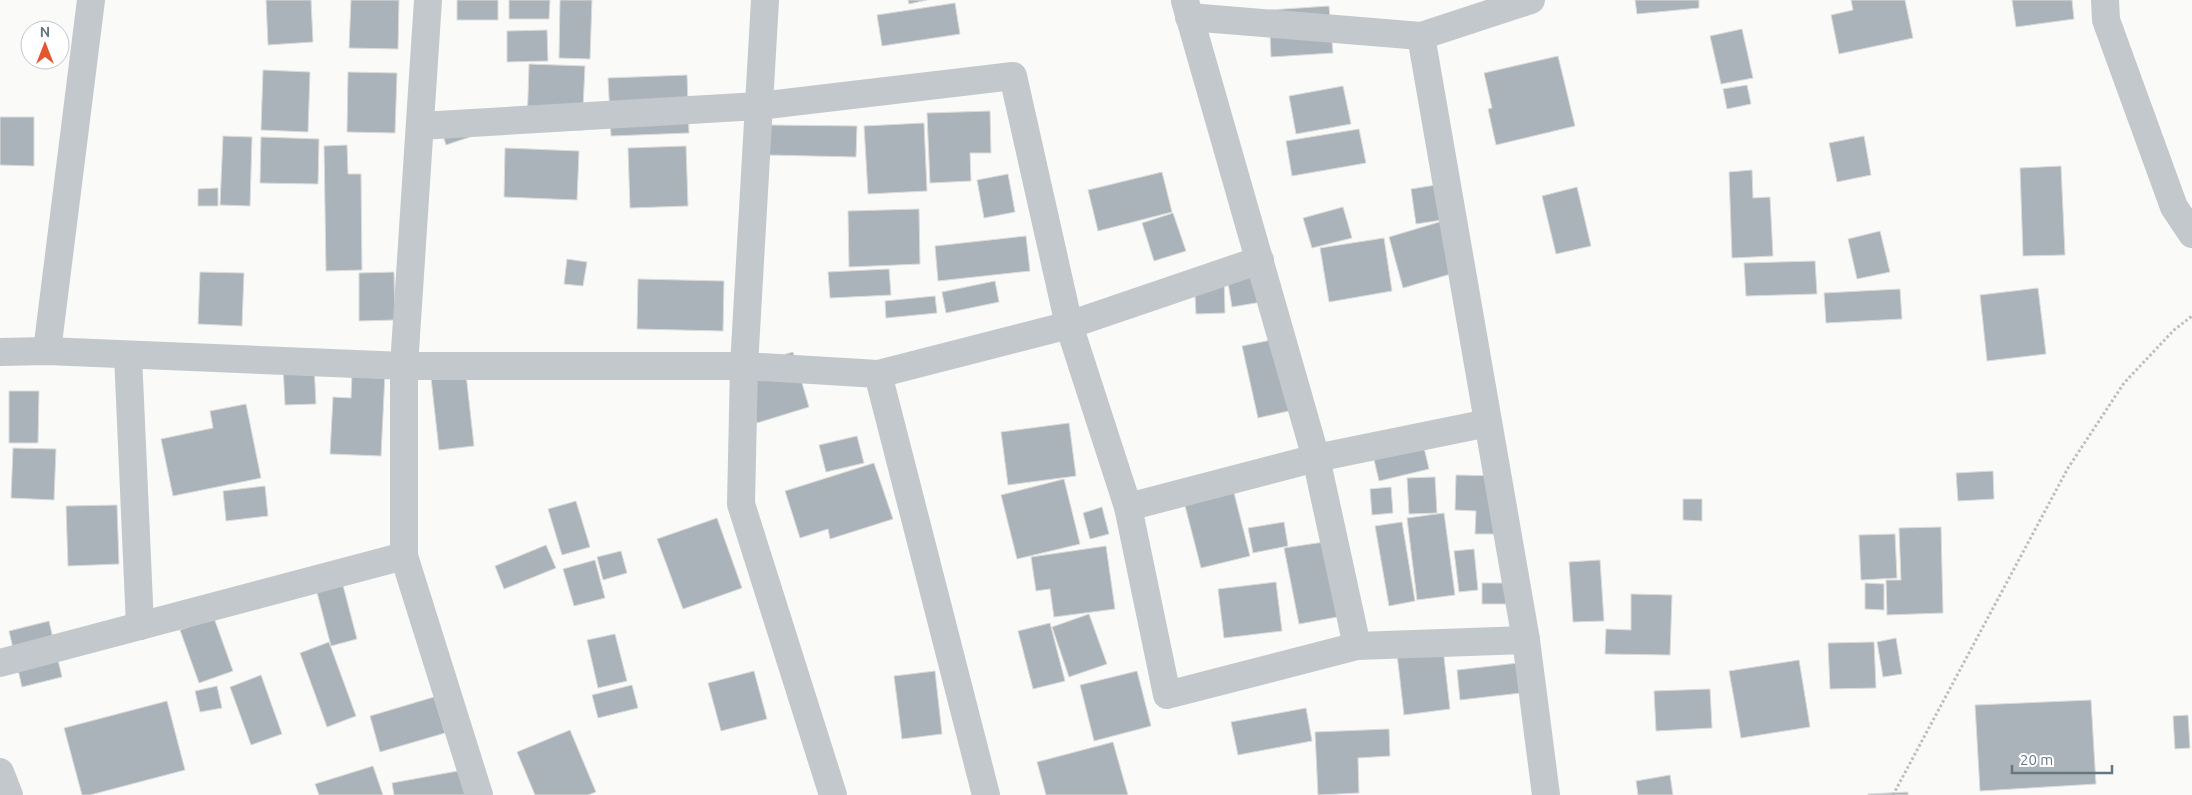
<svg xmlns="http://www.w3.org/2000/svg" width="2192" height="795" viewBox="0 0 2192 795" font-family="Ubuntu,sans-serif">
<rect width="100%" height="100%" fill="#fafaf8"/>
<g fill="#aab3b9" stroke="#dcdcda">
<path d="M266,0h45l2,42 -45,3z"/>
<path d="M351,0h48l-1,49 -49,-1z"/>
<rect x="457" y="0" width="41" height="20"/>
<path d="M509,0h41l-1,19h-40z"/>
<path d="M560,0h32l-2,59 -31,-1z"/>
<path d="M908,0h19l-18,4z"/>
<path d="M1635,0h64v8l-62,6z"/>
<path d="M1851,0h54l8,38 -74,16 -8,-39 22,-5z"/>
<path d="M2012,0h60l2,19 -58,8z"/>
<path d="M955,3l5,31 -78,12 -5,-31z"/>
<path d="M1329,6l4,47 -62,4 -2,-47z"/>
<path d="M1742,29l11,49 -32,6 -11,-48z"/>
<path d="M547,30l1,31 -41,1v-31z"/>
<path d="M1558,56l17,70 -79,19 -8,-36 4,-1 -8,-35z"/>
<path d="M529,64l56,2 -3,64 -55,-2z"/>
<path d="M263,70l47,2 -2,60 -47,-2z"/>
<path d="M348,72l49,1 -2,60 -48,-1z"/>
<path d="M687,75l2,58 -78,3 -3,-58z"/>
<path d="M1747,85l4,19 -24,5 -4,-20z"/>
<path d="M1343,86l8,38 -55,10 -7,-38z"/>
<path d="M990,111l1,42h-21l1,28 -41,2 -3,-70z"/>
<path d="M0,117h34v49l-34,-1z"/>
<path d="M464,118l6,19 -24,8 -6,-19z"/>
<path d="M924,123l3,68 -59,3 -4,-68z"/>
<path d="M769,125l88,1 -1,31 -87,-2z"/>
<path d="M1359,129l7,34 -74,13 -6,-35z"/>
<path d="M223,136l29,1 -2,69 -30,-1z"/>
<path d="M1864,136l7,39 -34,7 -8,-39z"/>
<path d="M261,137l58,2 -1,45 -58,-1z"/>
<path d="M347,145l1,29h13l1,96 -36,1 -2,-125z"/>
<path d="M686,146l2,60 -58,2 -2,-60z"/>
<path d="M505,148l74,3 -2,49 -73,-3z"/>
<path d="M2061,166l4,89 -42,1 -3,-88z"/>
<path d="M1752,170l1,28 17,-1 3,59 -41,2 -3,-86z"/>
<path d="M1162,172l10,40 -74,19 -10,-41z"/>
<path d="M1008,174l7,38 -31,6 -7,-38z"/>
<path d="M1436,185l6,35 -26,4 -5,-35z"/>
<path d="M1577,187l14,59 -35,8 -14,-58z"/>
<path d="M218,188v18h-20v-17z"/>
<path d="M1343,207l9,31 -40,10 -9,-30z"/>
<path d="M919,209l1,55 -71,3 -1,-56z"/>
<path d="M1173,213l13,38 -32,10 -12,-38z"/>
<path d="M1446,220l15,51 -58,17 -14,-51z"/>
<path d="M1880,231l10,41 -33,7 -9,-40z"/>
<path d="M1026,236l4,35 -92,10 -3,-35z"/>
<path d="M1384,238l8,53 -63,11 -9,-54z"/>
<path d="M567,259l20,3 -4,24 -19,-2z"/>
<path d="M1815,261l2,33 -71,2 -2,-33z"/>
<path d="M889,269l2,26 -61,3 -2,-26z"/>
<path d="M1267,269l6,31 -41,7 -5,-30z"/>
<path d="M200,272l44,1 -2,53 -44,-2z"/>
<path d="M394,272l1,48 -36,1v-48z"/>
<path d="M1224,275l1,38 -29,1 -2,-38z"/>
<path d="M638,279l86,2 -1,50 -86,-2z"/>
<path d="M995,281l4,21 -53,11 -4,-21z"/>
<path d="M2038,288l8,66 -59,7 -7,-66z"/>
<path d="M1900,289l2,30 -76,4 -2,-30z"/>
<path d="M935,296l2,17 -51,5 -1,-17z"/>
<path d="M1276,339l17,71 -35,8 -16,-72z"/>
<path d="M793,352l16,55 -52,16 -16,-56z"/>
<path d="M314,364l2,40 -31,1 -2,-40z"/>
<path d="M465,365l9,81 -35,4 -9,-81z"/>
<path d="M352,373l33,1 -4,82 -51,-2 3,-57 18,1z"/>
<path d="M9,391h30l-1,52h-29z"/>
<path d="M246,404l15,74 -88,18 -12,-57 52,-11 -3,-17z"/>
<path d="M1069,423l7,53 -68,9 -7,-53z"/>
<path d="M857,436l7,27 -38,9 -7,-27z"/>
<path d="M1422,439l7,30 -50,12 -7,-30z"/>
<path d="M13,448l43,1 -2,51 -43,-2z"/>
<path d="M874,463l19,56 -63,20 -2,-10 -28,9 -15,-47z"/>
<path d="M1993,471l1,28 -36,2 -2,-28z"/>
<path d="M1456,475l49,1 -2,58h-28l1,-23 -21,-1z"/>
<path d="M1435,477l2,36 -28,1 -2,-36z"/>
<path d="M1064,479l16,65 -63,15 -16,-64z"/>
<path d="M1232,485l18,71 -49,12 -18,-70z"/>
<path d="M265,486l3,30 -42,5 -3,-30z"/>
<path d="M1391,487l2,26 -21,2 -2,-26z"/>
<path d="M1683,499h19v22l-19,-1z"/>
<path d="M576,501l14,46 -28,8 -14,-46z"/>
<path d="M117,505l2,59 -51,2 -2,-60z"/>
<path d="M1102,507l7,27 -19,5 -7,-26z"/>
<path d="M1444,513l11,82 -38,5 -10,-82z"/>
<path d="M717,518l25,70 -59,21 -26,-70z"/>
<path d="M1284,522l4,24 -35,7 -5,-25z"/>
<path d="M1402,522l13,79 -26,5 -14,-80z"/>
<path d="M1941,527l2,86 -56,2 -1,-35h15l-2,-52z"/>
<path d="M1895,534l2,44 -36,2 -2,-45z"/>
<path d="M1324,542l13,75 -38,7 -15,-76z"/>
<path d="M546,545l10,23 -52,21 -9,-23z"/>
<path d="M1106,546l9,63 -61,8 -4,-28 -14,2 -5,-34z"/>
<path d="M1474,549l4,41 -19,2 -5,-41z"/>
<path d="M621,551l6,22 -24,7 -6,-23z"/>
<path d="M595,560l10,38 -31,8 -11,-37z"/>
<path d="M1600,560l4,61 -31,1 -4,-60z"/>
<path d="M340,574l17,65 -26,7 -17,-65z"/>
<path d="M1276,582l6,49 -58,7 -6,-49z"/>
<rect x="1482" y="583" width="29" height="21"/>
<path d="M1865,583l19,1v26l-19,-1z"/>
<path d="M1631,594l41,1 -2,60 -65,-1 1,-25 25,1z"/>
<path d="M1089,614l18,50 -38,13 -17,-50z"/>
<path d="M214,618l19,53 -34,12 -19,-53z"/>
<path d="M49,621l13,56 -40,10 -13,-56z"/>
<path d="M1050,623l15,58 -32,8 -15,-58z"/>
<path d="M615,634l12,47 -29,7 -11,-48z"/>
<path d="M1896,638l6,36 -19,3 -6,-35z"/>
<path d="M1442,640l8,69 -46,6 -8,-70z"/>
<path d="M329,642l27,74 -29,11 -27,-74z"/>
<path d="M1874,642l2,46 -46,1 -2,-46z"/>
<path d="M1799,660l11,67 -69,11 -12,-67z"/>
<path d="M1527,662l3,30 -70,8 -3,-30z"/>
<path d="M754,671l13,48 -46,12 -13,-48z"/>
<path d="M935,671l7,63 -40,5 -8,-63z"/>
<path d="M1137,671l14,55 -57,15 -14,-56z"/>
<path d="M261,675l21,59 -31,11 -21,-58z"/>
<path d="M632,685l6,23 -40,10 -6,-23z"/>
<path d="M217,686l5,22 -22,4 -5,-21z"/>
<path d="M1710,689l2,39 -56,3 -2,-40z"/>
<path d="M434,697l11,36 -65,19 -10,-36z"/>
<path d="M2091,700l5,84 -116,7 -5,-86z"/>
<path d="M167,701l18,69 -95,25h-8l-18,-67z"/>
<path d="M1306,708l6,33 -74,14 -7,-33z"/>
<path d="M2188,715l2,33 -15,1 -2,-33z"/>
<path d="M1389,729l1,27 -32,2 1,35 -41,2 -3,-63z"/>
<path d="M570,730l26,62 -8,3h-53l-18,-43z"/>
<path d="M1113,742l15,53h-82l-9,-33z"/>
<path d="M373,766l10,29h-64l-4,-11z"/>
<path d="M463,770l4,25h-73l-2,-12z"/>
<path d="M1670,775l3,20h-35l-2,-14z"/>
<path d="M1908,792v3h-40v-1z"/>
</g>
<g fill="none" stroke-linecap="round" stroke-linejoin="round">
<path stroke="#bbbfc2" stroke-width="3" stroke-dasharray="2.5 2.5" stroke-linecap="butt" d="M1893,795l175,-327 56,-85 50,-53 18,-14"/>
<g stroke="#c3c8cc" stroke-width="28">
<path d="M428,0l-24,366v190l75,239"/>
<path d="M765,0l-21,366 -3,138 92,291"/>
<path d="M2105,0l1,20 68,187 18,27"/>
<path d="M1185,1l131,457 41,188"/>
<path d="M1189,17l232,19 105,604 20,155"/>
<path d="M1421,36l110,-36"/>
<path d="M420,126l338,-20 255,-30 56,249 59,182 39,188 190,-49 169,-6"/>
<path d="M47,351l44,-351"/>
<path d="M0,352l47,-1 357,15h340l134,8 191,-49 191,-65"/>
<path d="M128,355l12,271"/>
<path d="M878,374l108,421"/>
<path d="M1128,507l188,-49 172,-35"/>
<path d="M0,663l404,-107"/>
<path d="M0,772l9,23"/>
</g>
</g>
<g transform="translate(45 45)"><circle r="24" fill="#ffffff" stroke="#c1c8cd"/>
<path d="M0-4L9 19L0 12L-9 19Z" fill="#e4572e"/>
<text y="-8" font-size="14" font-weight="bold" text-anchor="middle" fill="#657683">N</text>
</g>
<path d="M2012 765v8h100v-8" fill="none" stroke="#657683" stroke-width="2.5"/>
<text x="2020" y="765" font-size="15" fill="#657683" stroke="#ffffff" stroke-width="4" paint-order="stroke">20 m</text>
</svg>
